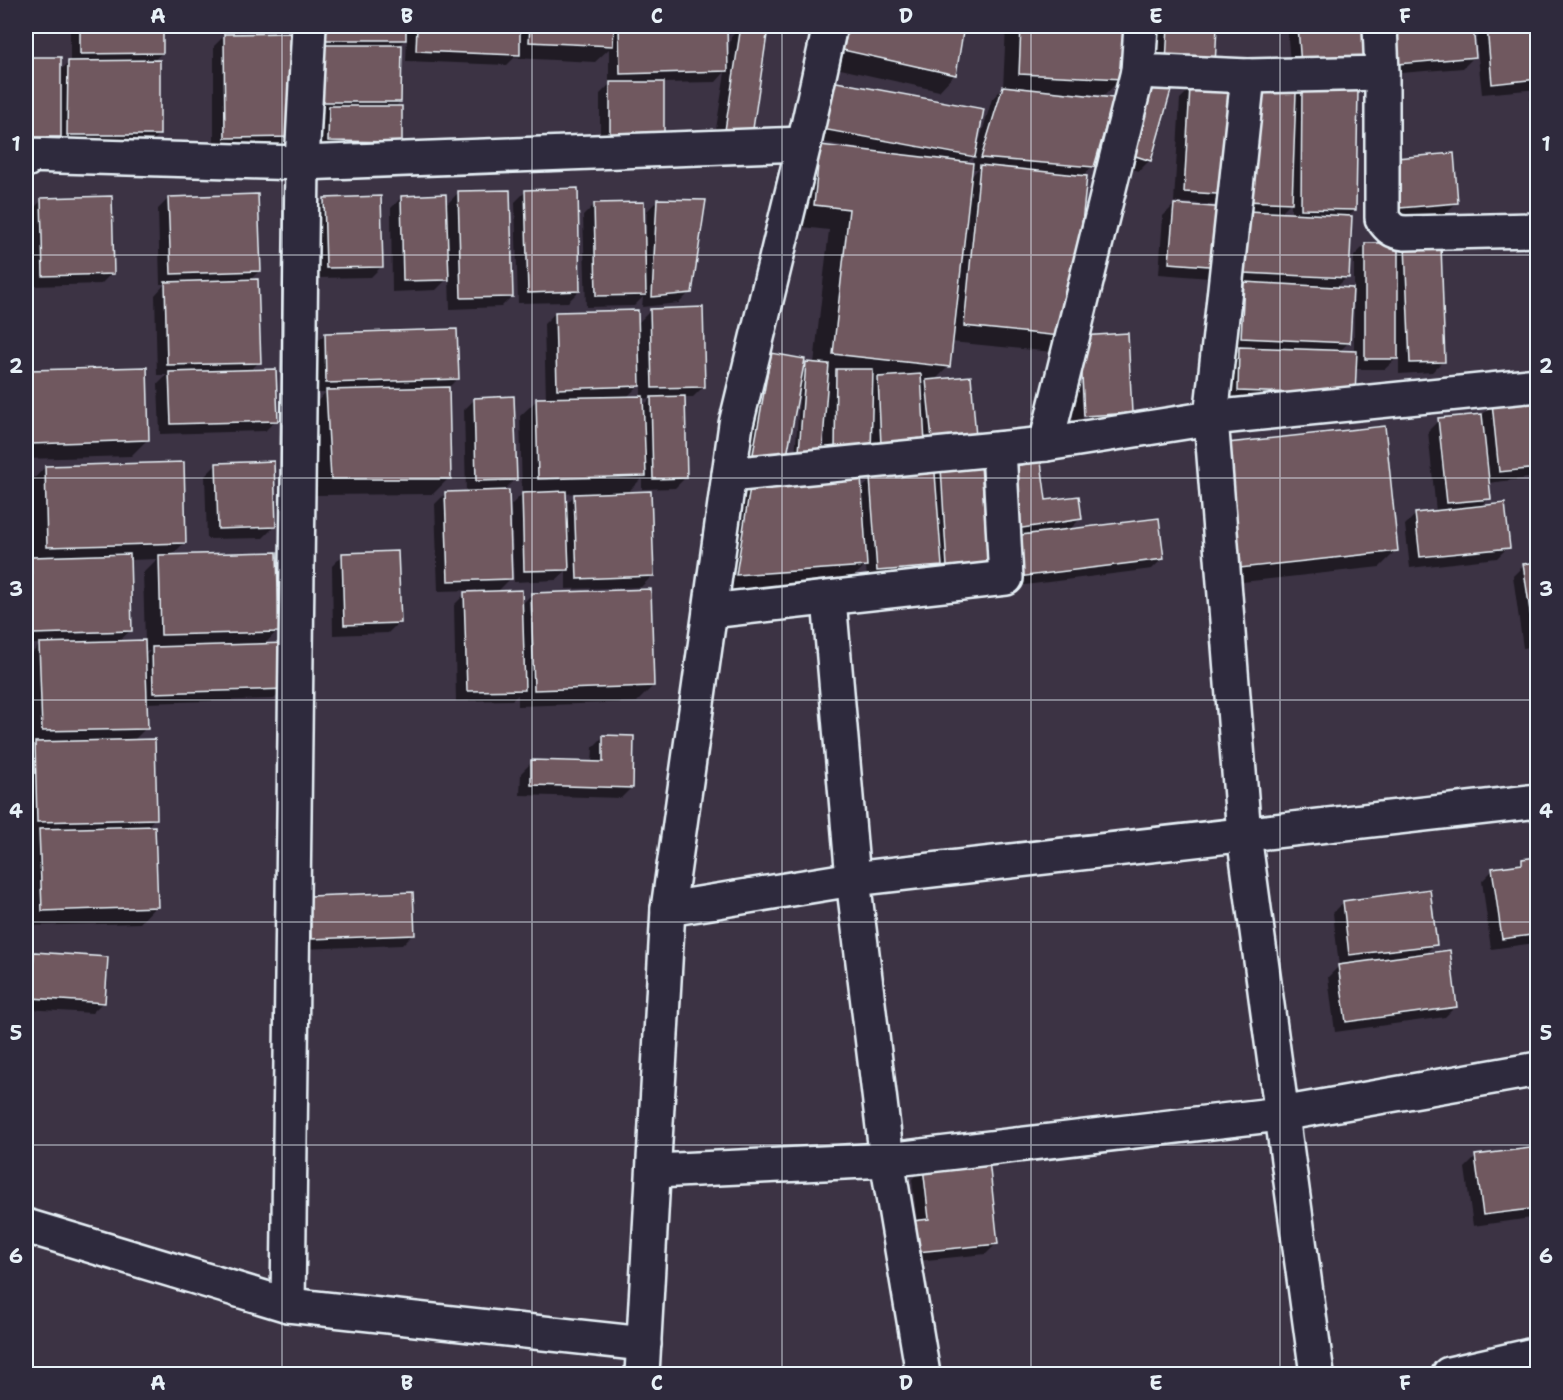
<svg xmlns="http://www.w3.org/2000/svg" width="1563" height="1400" viewBox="0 0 1563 1400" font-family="'Shantell Sans',sans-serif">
<rect width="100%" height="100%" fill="#3c3344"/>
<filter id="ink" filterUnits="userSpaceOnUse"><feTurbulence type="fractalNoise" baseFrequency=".0167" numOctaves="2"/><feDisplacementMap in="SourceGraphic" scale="12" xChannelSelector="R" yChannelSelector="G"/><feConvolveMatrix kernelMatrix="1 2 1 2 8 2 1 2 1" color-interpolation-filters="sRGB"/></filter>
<g filter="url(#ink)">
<g fill="#0007" fill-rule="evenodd">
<path d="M70,26h91l1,27 -10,9 7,73 -11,11h-91v-7l-8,8h-23v-88h33v12l11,-9z"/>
<path d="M310,26h303l-1,7 7,-7h107v28h2l3,-17 11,-11 25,4 -18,111 -36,7 12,-76 -9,10 -54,1 -62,70v-59l9,-9v-36l-14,13 -81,-4 -7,7 -101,-4 1,-23 -10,9 3,55 -6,6 6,33 -11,11h-71v-34l6,-6h-15z"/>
<path d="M837,26h126l-8,48 -16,17 -112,-25z"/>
<path d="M1006,26h118l-3,52 -16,17 -18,-1 6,72 -12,11 -12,159 -16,16 -102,-10 -3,25 -14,14 41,55 -151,28 1,-37h-3l-27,29 5,-68 -2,-1 -13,73 -42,5 17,-100 11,-11 30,16 6,-6h7l15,-134 -36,-4 7,-58 21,-21 45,5v-2l-54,-10 8,-46 157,55 15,-50 11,-11zM975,154l-3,11 -6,-1zM971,169h7l-8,9z"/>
<path d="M1158,26h57l-2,39 -57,9z"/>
<path d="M1287,26h81l-77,50z"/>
<path d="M1384,26h154v63l-56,5 -6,-55 10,-10 -14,2 2,26 -11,11 -75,6z"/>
<path d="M225,35l66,102 -11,11 -66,1v-103z"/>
<path d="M1191,88l47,3 -18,114 -46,-3 6,-103z"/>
<path d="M1303,89l52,121 -8,8v59l-12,12 13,54 -9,9h15v-96l11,-11 31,12 10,-9 37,113 -11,11 -33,2v-18l-14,13h-30l-1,25 -126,7 1,-41 11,-11h-9l3,-54 11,-11 -12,-1 19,-190 45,2zM1291,202v13l-12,-1z"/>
<path d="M1538,90v83h-3l-5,-75z"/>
<path d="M1133,92l17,68 -11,11 -26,-8z"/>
<path d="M1386,170l71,32 -11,11 -57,5z"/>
<path d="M1538,176v42h-4v-38z"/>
<path d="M526,191l53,100 -11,11 -50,1 -3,-101z"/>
<path d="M458,193l54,103 -11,11 -51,2 -1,-32 -13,13 -44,2 -1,-84 11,-11 43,9z"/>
<path d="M169,198l90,73 -10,10 10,81 -9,9 26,49 -11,11 -105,3 -2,-50 9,-9h-10l-2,-80 10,-11h-5l-2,-75z"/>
<path d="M325,199l57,67 -11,11 -55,1 -2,-68z"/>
<path d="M42,200l70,73 -11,11 -68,2 -2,-75z"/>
<path d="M658,200l32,92 -11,11 -37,4 1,-10 -9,9 -48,1 -3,-91 11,-11 52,29 1,-23z"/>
<path d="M1174,205l51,4 -15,69 -51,-4 4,-58z"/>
<path d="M1538,260v37l-4,-34z"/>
<path d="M651,310l53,76 -11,11h-9l2,80 -11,11 -33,1v-11l-16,16 26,82 -11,11 -75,2v-18l-10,9 -42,2 -3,-77 11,-11 -2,-78 17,-16h9l-2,-76 11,-11 82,11zM641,383v15h-15zM651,398l-9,9v-8zM577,493l-12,12v-11z"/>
<path d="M325,334l132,45 -10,10 2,89 -16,16 -117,1 -5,-87 14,-15h-9l-2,-48z"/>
<path d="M1126,335l4,78 -11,11 -46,2 -4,-78 11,-11zM1079,345h3l4,78h-3z"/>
<path d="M29,371l118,69 -16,16 -105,3v-84z"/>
<path d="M475,399l40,80 -13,13 8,87 -13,13 24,13 11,-11 121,92 -16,16 -119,4v-11l-6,5 -56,1 -2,-96 11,-11 11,-1v-3l-38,1 -3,-87 11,-11h20l-2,-83z"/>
<path d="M1538,400v77l-50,6 1,15 -9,10 28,39 -11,11 -87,10 -5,-43 11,-11 20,-2 -8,-81 11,-11 43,-5 10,-10z"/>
<path d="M1383,428l13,123 -16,16 -165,18z"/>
<path d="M1040,464l5,38 36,16 -12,12 94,28 -11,11 -144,18 -5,-39z"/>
<path d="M216,465l58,62 -11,11 -56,1 -2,-63z"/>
<path d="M45,467l139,76 -13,13 106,75 -14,15 22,42 -11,11 -128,4v25l-13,13 22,77 -9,10 10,78 -16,17 -114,3v-81l7,-8 -7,1v-85l6,-6h-6v-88l15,-15h-15v-80l5,-5 -2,-75zM157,559l-14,14 2,69h-27l12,-11 -1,-71zM144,651h6l-6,6z"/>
<path d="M941,469l46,94 -120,18 -1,-16 -17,16 -128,10 14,-92 17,-17 108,8 11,-10 65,-5z"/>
<path d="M343,555l56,67 -11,11 -55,2 -1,-69z"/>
<path d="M1538,563v83l-15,2 -10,-72 11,-11z"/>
<path d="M604,736l28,51 -11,11 -101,-3 1,-22 11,-11 60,2 1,-17z"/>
<path d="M1535,858l3,16v66l-3,3 -44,6 -9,-68 11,-11 23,-3 6,-7z"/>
<path d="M310,897l103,37 -11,11 -101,4 -2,-41z"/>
<path d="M1344,902l91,42 -11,11 32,51 -11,11 -110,15 -7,-55 11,-11 -6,-53z"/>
<path d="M34,954l69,48 -11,11 -66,-4v-46z"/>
<path d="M1538,1149v68l-65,9 -8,-58 11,-11z"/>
<path d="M923,1168l74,75 -11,11 -89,9 20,-41 -5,-43z"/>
</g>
<g fill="#6f595e" stroke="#e8f1f8" stroke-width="1.5">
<path d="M80,26h83v27l-83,1z"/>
<rect x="320" y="26" width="86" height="14"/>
<path d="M417,26h103v29l-104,-4z"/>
<path d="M530,26h84l-1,20 -84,-4z"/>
<path d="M619,26h108l1,45 -108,3z"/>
<path d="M741,26l27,2 -17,114 -27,-5z"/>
<path d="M849,26h115l-8,49 -113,-25z"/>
<path d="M1021,26h104l-2,53 -104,-5z"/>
<path d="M1168,26h49l-2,40 -49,-3z"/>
<path d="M1298,26h72l2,34 -71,6z"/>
<path d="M1395,26h78l3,31 -78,7z"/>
<path d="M1502,26h36v53l-46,5 -5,-57z"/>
<path d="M292,33l1,104 -68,1 -1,-104z"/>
<path d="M320,45h82l-1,57h-81z"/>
<rect x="26" y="57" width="35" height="80"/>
<path d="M160,60v75h-93l1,-74z"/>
<path d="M1143,79l29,8 -21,74 -28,-9z"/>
<path d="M831,81l153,28 -9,48 -153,-28z"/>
<rect x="610" y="82" width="54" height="61"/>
<path d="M1003,86l111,12 -20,69 -113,-9z"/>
<path d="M1190,87l50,3 -7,105 -49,-3z"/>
<path d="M1302,87l56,1 -2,122 -55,-1z"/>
<path d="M1251,92l45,1 -4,110 -45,-2z"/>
<path d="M329,106h73v36l-74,-1z"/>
<path d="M820,145l153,18 -23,204 -117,-13 16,-145 -35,-4z"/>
<path d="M1454,153l4,50 -58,5 -4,-50z"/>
<path d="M980,165l107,11 -17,161 -106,-11z"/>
<path d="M578,188l2,103 -52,2 -3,-103z"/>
<path d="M510,190l3,107 -52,1 -3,-107z"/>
<path d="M258,194l3,77 -90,3 -3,-77z"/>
<path d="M446,194l3,86 -46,1 -2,-85z"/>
<path d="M112,196l2,78 -71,2 -2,-78z"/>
<path d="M381,196l2,71 -57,1 -2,-70z"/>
<path d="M657,199l49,1 -14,93 -40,4z"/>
<path d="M644,202l2,93 -50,1 -2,-93z"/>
<path d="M1174,204l53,4 -5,59 -53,-4z"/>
<path d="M1247,211l105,5 -3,62 -105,-5z"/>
<rect x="1365" y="243" width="33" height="116"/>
<path d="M1441,245l4,117 -35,1 -5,-117z"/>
<path d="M258,279l3,84 -94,2 -2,-83z"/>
<path d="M1244,282l109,6 -3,55 -109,-5z"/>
<path d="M703,307l2,80 -53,1 -2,-79z"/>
<path d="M638,310l2,76 -83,3 -2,-77z"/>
<path d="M457,329l2,50 -133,4 -1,-50z"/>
<path d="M1128,333l4,80 -48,3 -4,-80z"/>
<path d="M1239,347l118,4 -2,44 -117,-4z"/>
<path d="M771,353l34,6 -19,102 -33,-7z"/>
<path d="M806,362l23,2 -7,89 -23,-1z"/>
<path d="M147,367l2,73 -118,4 -2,-74z"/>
<path d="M276,369l2,52 -107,3 -2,-52z"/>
<path d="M836,369h37l-2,85 -36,-1z"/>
<path d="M921,374l4,69 -44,3 -3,-69z"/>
<path d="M971,376l5,61 -44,3 -6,-60z"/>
<path d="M449,387l2,92h-120l-5,-89z"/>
<path d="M514,396l3,84 -41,1 -2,-83z"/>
<path d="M643,396l3,80 -108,3 -2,-81z"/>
<path d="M685,396l2,82 -34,1 -2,-82z"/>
<path d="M1538,398v70l-39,4 -7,-69z"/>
<path d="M1482,414l9,85 -44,4 -9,-85z"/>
<path d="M1385,426l13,125 -167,18 -13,-125z"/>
<path d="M274,461l2,66 -58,2 -2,-66z"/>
<path d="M184,462l2,81 -139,4 -2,-81z"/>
<path d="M1041,462l5,38 33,-4 3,23 -66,10 -8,-62z"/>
<path d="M981,465l7,99 -41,3 -6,-99z"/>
<path d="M935,473l7,93 -65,5 -7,-93z"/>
<path d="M861,476l6,90 -131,9 15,-94z"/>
<path d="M509,490l3,89 -64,2 -3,-89z"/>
<path d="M566,491l3,79 -45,1 -2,-78z"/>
<path d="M651,491l3,85 -77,3 -3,-85z"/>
<path d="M1505,503l5,45 -90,9 -5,-44z"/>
<path d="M1159,518l5,41 -146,18 -5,-41z"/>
<path d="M398,551l3,72 -57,2 -2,-72z"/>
<path d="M277,552l2,80 -118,3 -2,-80z"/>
<path d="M130,554l2,77 -99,3 -2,-77z"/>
<path d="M1538,562v75l-4,1 -11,-74z"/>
<path d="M651,589l3,97 -120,4 -3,-97z"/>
<path d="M522,590l3,100 -58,1 -3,-99z"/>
<path d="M145,640l3,89 -106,2 -3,-88z"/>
<path d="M285,643l1,46 -133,4 -1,-46z"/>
<path d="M603,735l31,1 -1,52 -102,-3v-25l72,2z"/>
<path d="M155,739l2,80 -120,3 -2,-80z"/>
<path d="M155,826l3,81 -116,4 -3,-82z"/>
<path d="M1537,857l1,77 -36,5 -10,-71 30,-4v-5z"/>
<path d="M1430,889l7,56 -88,10 -6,-54z"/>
<path d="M413,892l2,43 -104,4 -1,-43z"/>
<path d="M1450,950l7,57 -111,15 -8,-57z"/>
<path d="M34,952l74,5 -3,46 -74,-5z"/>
<path d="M1538,1147v61l-55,7 -8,-60z"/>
<path d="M988,1151l10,93 -91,9 -3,-31 25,-3 -6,-52z"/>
</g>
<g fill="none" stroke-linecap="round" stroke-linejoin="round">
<g stroke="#e8f1f8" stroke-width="38">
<g id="minor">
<path d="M1382,73v145c7,10 11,14 23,15l133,-3"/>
<path d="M1248,76l134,-3 -2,-47"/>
<path d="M26,160v-5l276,8 502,-19"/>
<path d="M1046,444l92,-373"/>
<path d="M729,475l317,-31 165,-26 37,-342 -110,-5 3,-45"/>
<path d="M829,599l24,280 34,281 36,214"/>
<path d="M710,611l296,-33 -7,-129"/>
<path d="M668,909l185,-30 685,-78"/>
<path d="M655,1171l232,-11 394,-46 257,-45"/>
<path d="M26,1226l262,79 356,39"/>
<path d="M288,1305l14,-1142 7,-137"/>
<path d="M642,1374l26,-465 42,-298 26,-187 68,-280 26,-118"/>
<path d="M1317,1374l-73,-539 -33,-417 327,-33"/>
<path d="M1449,1374l89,-20"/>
</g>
</g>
<use href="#minor" stroke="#2f2a3d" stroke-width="33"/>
</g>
</g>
<path fill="none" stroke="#e8f1f8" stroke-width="1.5" stroke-opacity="0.55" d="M282,26v1348M532,26v1348M782,26v1348M1031,26v1348M1280,26v1348M26,255h1512M26,478h1512M26,700h1512M26,922h1512M26,1145h1512"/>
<rect width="1563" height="1400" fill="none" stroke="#2f2a3d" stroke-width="66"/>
<rect x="33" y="33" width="1497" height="1334" fill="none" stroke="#e8f1f8" stroke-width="2"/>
<g font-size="20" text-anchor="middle" font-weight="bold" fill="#e8f1f8">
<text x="158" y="23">A</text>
<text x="407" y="23">B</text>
<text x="657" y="23">C</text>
<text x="906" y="23">D</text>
<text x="1156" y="23">E</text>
<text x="1405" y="23">F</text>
<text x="16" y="151">1</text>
<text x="1546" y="151">1</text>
<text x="16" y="373">2</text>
<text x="1546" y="373">2</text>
<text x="16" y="596">3</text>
<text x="1546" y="596">3</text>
<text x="16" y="818">4</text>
<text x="1546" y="818">4</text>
<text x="16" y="1040">5</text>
<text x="1546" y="1040">5</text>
<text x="16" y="1263">6</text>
<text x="1546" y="1263">6</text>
<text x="158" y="1390">A</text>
<text x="407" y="1390">B</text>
<text x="657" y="1390">C</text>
<text x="906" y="1390">D</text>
<text x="1156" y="1390">E</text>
<text x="1405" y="1390">F</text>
</g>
</svg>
